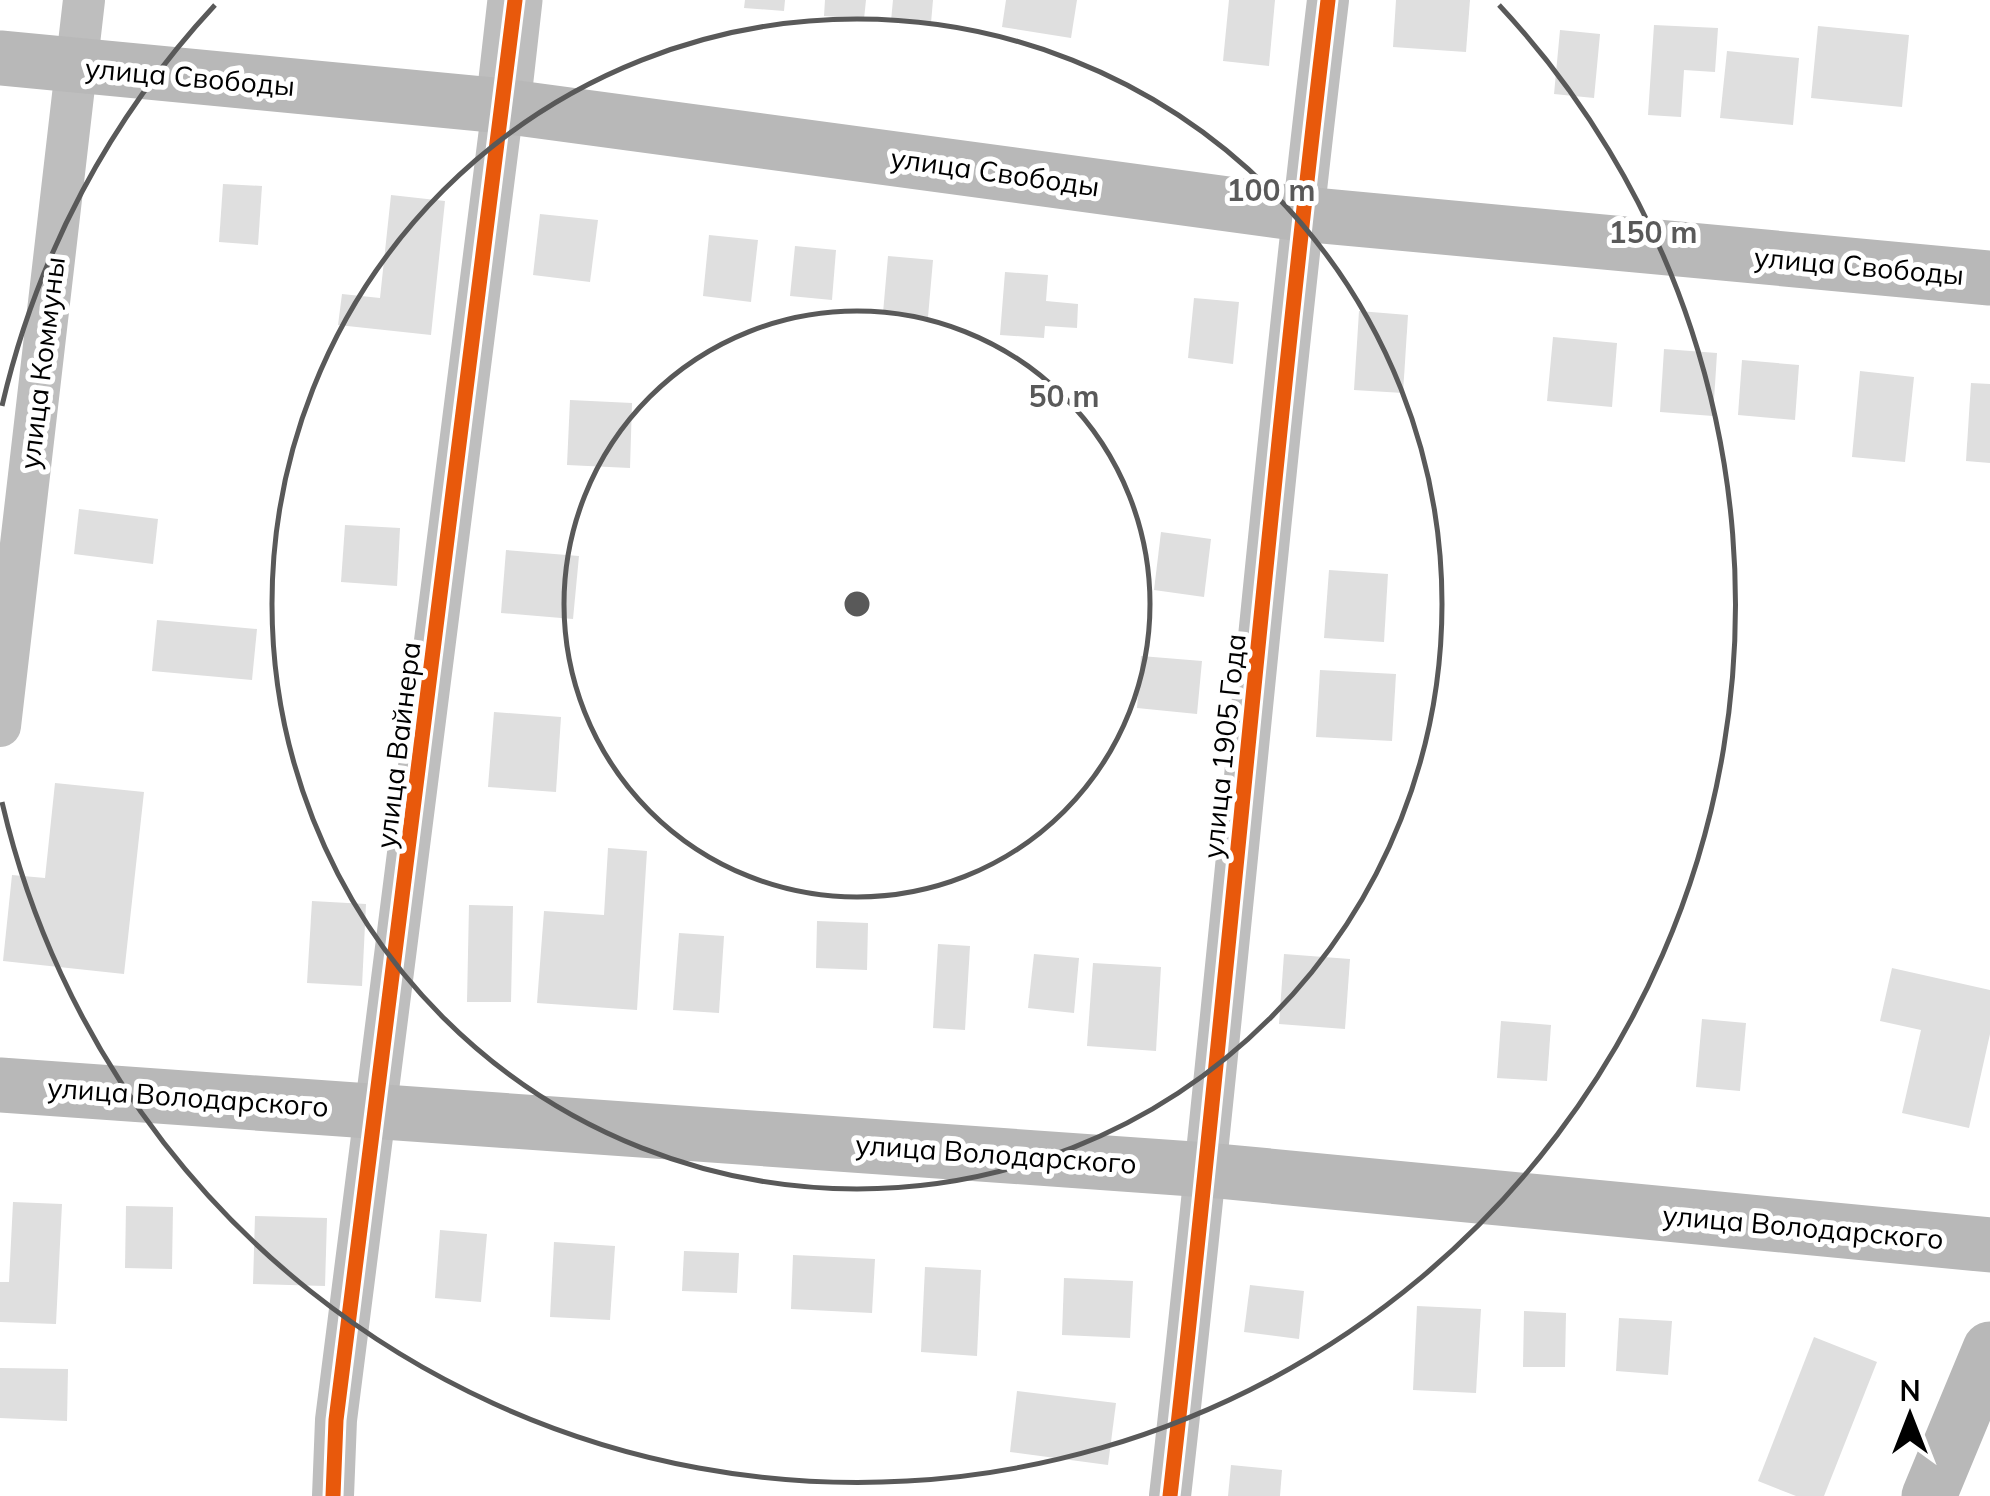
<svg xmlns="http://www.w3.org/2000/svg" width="1990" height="1496" viewBox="0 0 1990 1496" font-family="Mulish,sans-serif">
<rect width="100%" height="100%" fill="#fff"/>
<g fill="#dfdfdf">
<path d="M745,0h40l-1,11 -40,-3z"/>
<path d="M825,0h41l-2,19 -40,-3z"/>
<path d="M893,0h40l-2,23 -40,-2z"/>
<path d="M1006,0h71l-6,38 -69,-11z"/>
<path d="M1229,0h46l-6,66 -46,-5z"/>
<path d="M1396,0h74l-4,52 -73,-5z"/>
<path d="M1654,25l64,3 -3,44 -31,-2 -3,47 -33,-2z"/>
<path d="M1818,26l91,9 -7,72 -91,-9z"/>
<path d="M1560,30l40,4 -6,64 -40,-4z"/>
<path d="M1727,51l72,7 -6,67 -73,-7z"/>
<path d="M223,184l39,2 -4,59 -39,-3z"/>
<path d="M391,195l54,6 -14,134 -93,-10 4,-31 38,4z"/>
<path d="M540,214l58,6 -8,62 -57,-7z"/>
<path d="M709,235l49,5 -7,62 -48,-6z"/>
<path d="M795,246l41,4 -4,50 -42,-4z"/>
<path d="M888,256l45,4 -5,57 -45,-4z"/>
<path d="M1005,272l43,3 -2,26 32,3 -1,24 -32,-2 -1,12 -44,-3z"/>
<path d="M1194,298l45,4 -6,62 -45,-6z"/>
<path d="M1359,311l49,4 -5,78 -49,-3z"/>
<path d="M1553,337l64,6 -5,64 -65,-6z"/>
<path d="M1664,349l53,4 -4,63 -53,-4z"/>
<path d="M1742,360l57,5 -4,55 -57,-5z"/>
<path d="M1860,371l54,6 -9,85 -53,-5z"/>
<path d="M1971,383l19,1v79l-24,-2z"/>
<path d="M570,400l62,3 -2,65 -63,-3z"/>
<path d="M79,509l79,10 -5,45 -79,-10z"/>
<path d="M345,525l55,3 -3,58 -56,-4z"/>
<path d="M1161,532l50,7 -7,58 -50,-7z"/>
<path d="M506,550l73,6 -6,63 -72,-6z"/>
<path d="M1329,570l59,4 -4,68 -60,-4z"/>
<path d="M157,620l100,9 -5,51 -100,-9z"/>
<path d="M1141,656l61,5 -5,53 -60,-6z"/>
<path d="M1320,670l76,4 -4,67 -76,-4z"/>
<path d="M494,712l67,5 -5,75 -68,-5z"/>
<path d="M55,783l89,9 -20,182 -121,-13 9,-86 33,3z"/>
<path d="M608,848l39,3 -10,159 -100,-7 7,-92 60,4z"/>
<path d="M312,901l54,3 -4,82 -55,-3z"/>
<path d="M469,905l44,1 -2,96h-44z"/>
<path d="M817,921l51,2 -1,47 -51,-2z"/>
<path d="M679,933l45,3 -5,77 -46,-3z"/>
<path d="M938,944l32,2 -5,84 -32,-2z"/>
<path d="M1034,954l45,4 -5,55 -46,-5z"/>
<path d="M1284,954l66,5 -5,70 -66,-5z"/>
<path d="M1093,963l68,4 -5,84 -69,-5z"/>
<path d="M1892,968l98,22v44l-21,94 -67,-15 19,-83 -41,-9z"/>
<path d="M1702,1019l44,4 -6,68 -44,-4z"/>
<path d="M1501,1021l50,4 -4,56 -50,-3z"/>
<path d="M13,1202l49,2 -6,120 -56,-2v-40h9z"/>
<path d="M126,1206l47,1 -1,62 -47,-1z"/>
<path d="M255,1216l72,2 -2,68 -72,-2z"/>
<path d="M440,1230l47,4 -6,68 -46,-4z"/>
<path d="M554,1242l61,4 -5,74 -60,-3z"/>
<path d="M684,1251l55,2 -2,40 -55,-2z"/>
<path d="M793,1255l82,4 -3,54 -81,-4z"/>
<path d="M925,1267l56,3 -4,86 -56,-4z"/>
<path d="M1064,1278l69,3 -3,57 -68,-3z"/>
<path d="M1250,1285l54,6 -5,48 -55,-7z"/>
<path d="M1417,1306l64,3 -5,84 -63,-3z"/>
<path d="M1524,1311l42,2 -1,54h-42z"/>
<path d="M1619,1318l53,3 -4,54 -52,-4z"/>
<path d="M1814,1337l63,25 -53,134h-28l-38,-15z"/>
<path d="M0,1368l68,1 -1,52 -67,-3z"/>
<path d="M1017,1391l99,12 -8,62 -98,-13z"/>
<path d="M1231,1465l51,5 -2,26h-52z"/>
</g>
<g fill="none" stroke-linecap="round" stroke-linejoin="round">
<g stroke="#bebebe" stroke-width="42">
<path d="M0,726l84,-726"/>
<path d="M333,1496l3,-76 167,-1314"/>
<path d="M1170,1496c57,-498 98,-998 158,-1496"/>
</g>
<path stroke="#bebebe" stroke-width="55" d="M503,106l12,-106"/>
<g stroke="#b8b8b8" stroke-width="55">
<path d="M0,58l503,48 799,108 688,64"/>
<path d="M0,1085l1207,85 783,75"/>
<path d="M1929,1496l61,-147"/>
</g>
<g stroke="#fff" stroke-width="21">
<g id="cycleway">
<path d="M333,1496l3,-76 179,-1420"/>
<path d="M1170,1496c57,-498 98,-998 158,-1496"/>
</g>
</g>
<use href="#cycleway" stroke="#e8590c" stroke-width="15"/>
</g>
<g fill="none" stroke="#595959" stroke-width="5">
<circle cx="857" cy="604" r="293"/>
<circle cx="857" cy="604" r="585"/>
<path d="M2 406A878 878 0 0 1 215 5M1499 5A878 878 0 1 1 2 802"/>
</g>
<g text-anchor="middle" stroke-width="10" stroke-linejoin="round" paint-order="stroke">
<g font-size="28" fill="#000" stroke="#fff">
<text transform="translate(190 77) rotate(5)" y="10">улица Свободы</text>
<text transform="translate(995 172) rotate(8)" y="10">улица Свободы</text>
<text transform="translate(1859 266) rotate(5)" y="10">улица Свободы</text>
<text transform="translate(42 363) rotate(-83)" y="10">улица Коммуны</text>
<text transform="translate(398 745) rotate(-83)" y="10">улица Вайнера</text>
<text transform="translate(1224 746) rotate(-84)" y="10">улица 1905 Года</text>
<text transform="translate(188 1097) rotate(4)" y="10">улица Володарского</text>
<text transform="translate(996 1154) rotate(4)" y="10">улица Володарского</text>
<text transform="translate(1803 1227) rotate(5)" y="10">улица Володарского</text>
</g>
</g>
<circle cx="857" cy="604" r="15" fill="#595959" stroke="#fff" stroke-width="5"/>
<g font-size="30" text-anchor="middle" font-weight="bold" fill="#595959" stroke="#fff" stroke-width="10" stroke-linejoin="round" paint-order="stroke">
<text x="1271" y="201">100 m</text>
<text x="1653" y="243">150 m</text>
<text x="1064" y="407">50 m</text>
</g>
<g transform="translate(1910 1416)" stroke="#ffffff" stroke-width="8" paint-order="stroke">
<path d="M0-8L18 38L0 25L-18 38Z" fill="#000000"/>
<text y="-15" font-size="28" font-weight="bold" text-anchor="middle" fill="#000000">N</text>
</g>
</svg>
